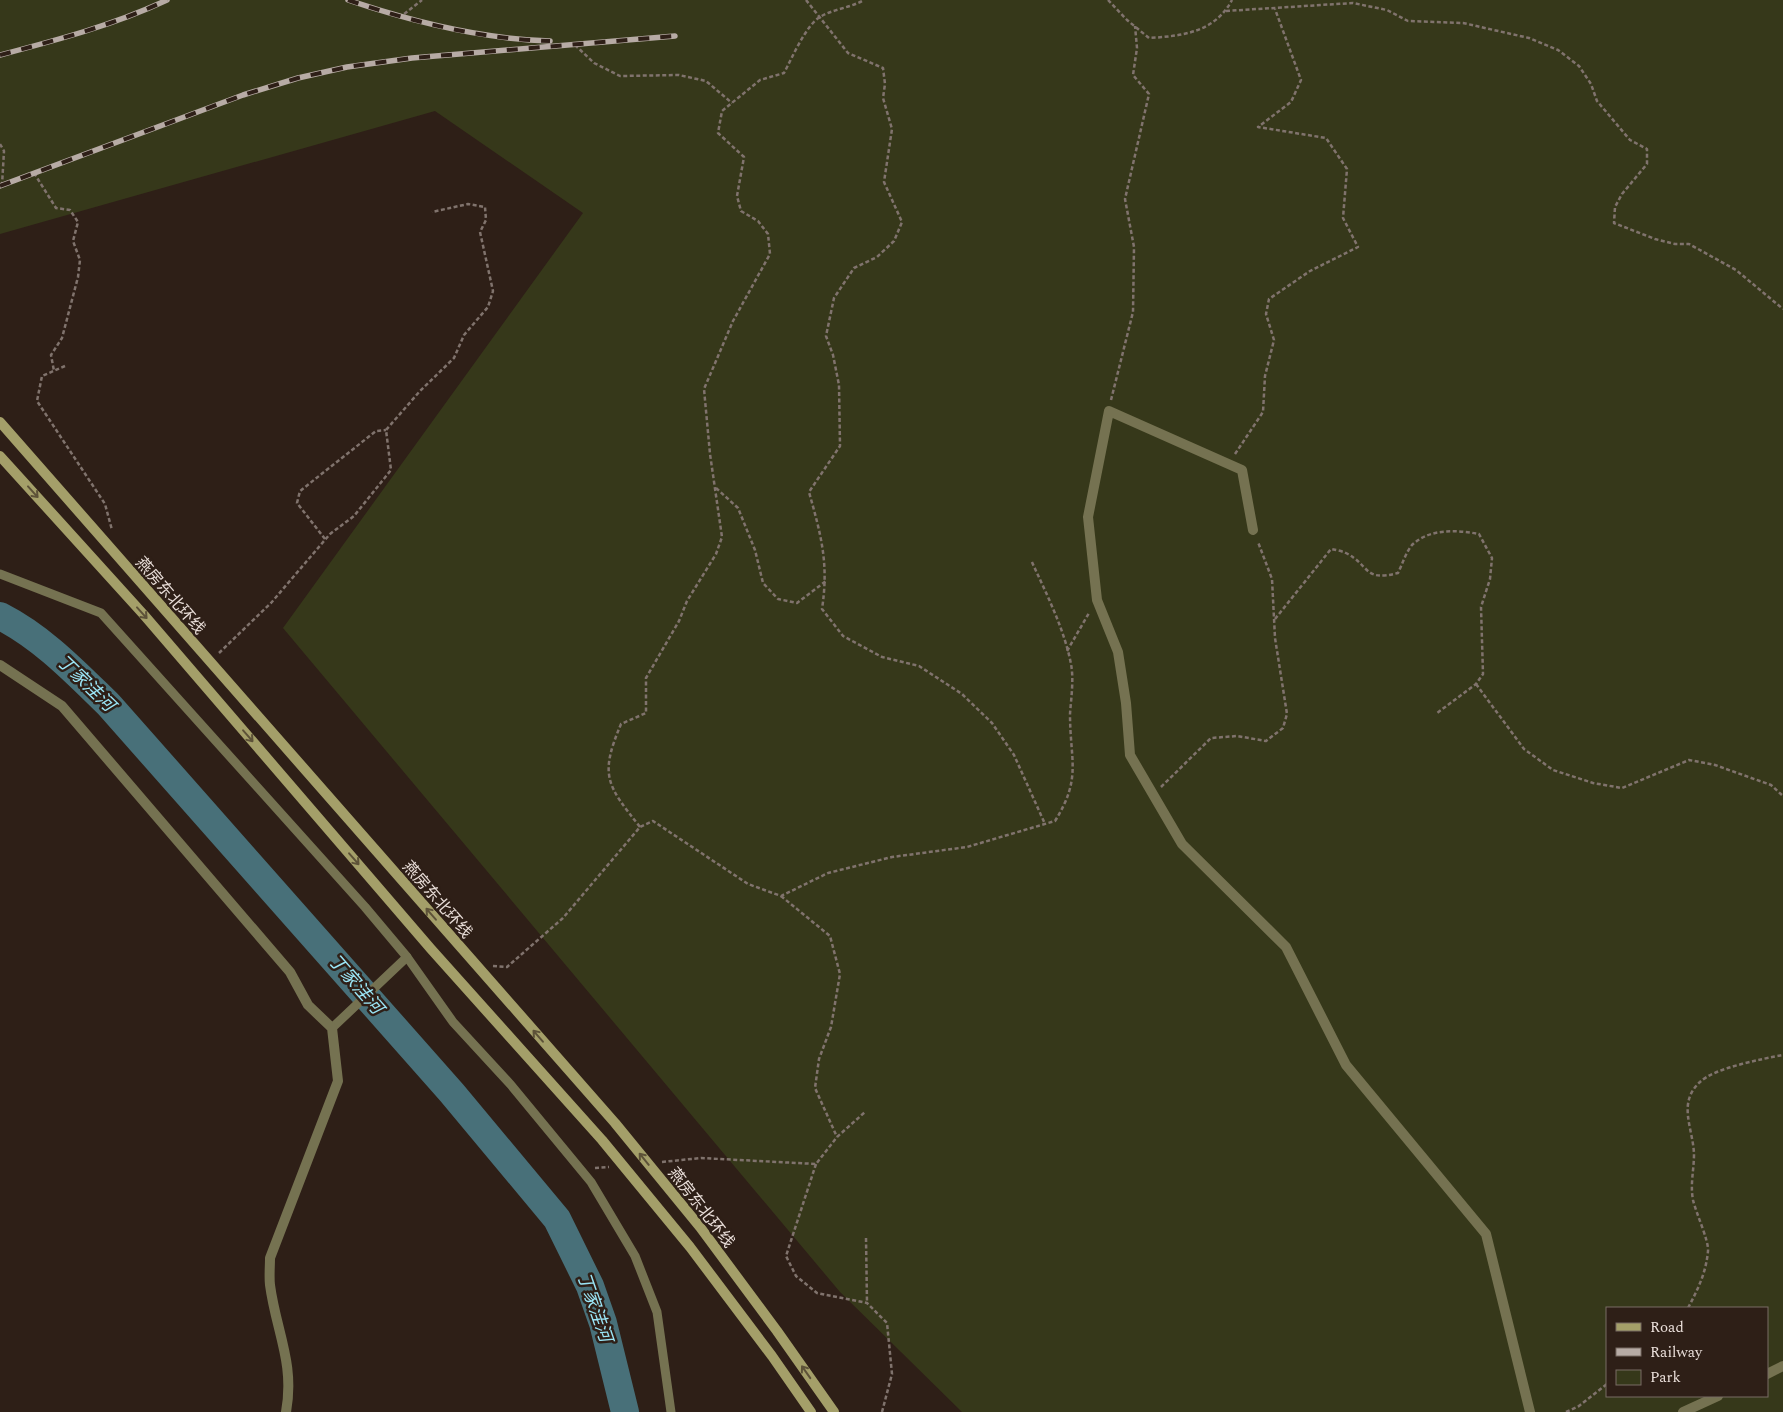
<svg xmlns="http://www.w3.org/2000/svg" width="1783" height="1412" viewBox="0 0 1783 1412" font-family="Spectral,'Noto Sans SC',serif">
<rect width="100%" height="100%" fill="#2e1f17"/>
<path fill="#36381a" fill-rule="evenodd" d="M0,0h1783v1412h-821l-122,-120 -557,-664 300,-415 -148,-102 -435,123zM1607,1308h160v88h-160z"/>
<g fill="none" stroke-linecap="round" stroke-linejoin="round">
<path stroke="#487079" stroke-width="28" d="M0,616c43,22 75,56 109,89l343,388 105,126 33,67 13,37 22,89"/>
<g stroke="#80736d" stroke-width="2.5" stroke-dasharray="4 2.5" stroke-linecap="butt">
<path d="M806,0l42,53 35,15 2,16 -2,14 9,31 -8,53 18,40 -8,19 -17,16 -23,11 -20,30 -8,38 7,19 6,30 1,61 -31,46c12,43 20,71 13,117l21,27 39,21 37,9 43,28 30,29 22,32 31,69"/>
<path d="M1108,0l19,20 22,18c34,-2 66,-6 83,-38"/>
<path d="M1226,11l127,-8 34,7 21,11 55,2 66,15 29,12 21,16 12,18 6,17 33,39 17,9v15l-25,30 -7,13 -1,16 41,16 20,5h14l47,26 47,39"/>
<path d="M399,18l23,-18"/>
<path d="M575,45l19,18 26,13 59,-1 27,6 26,22"/>
<path d="M0,144l4,7 -2,34"/>
<path d="M34,173l22,35 14,2 8,12 -5,19 7,19 -2,17 -16,61 -11,17 3,16"/>
<path d="M65,366l-23,10 -5,25 68,103 7,26"/>
<path d="M1111,400l22,-88 1,-65 -9,-48 24,-105 -16,-19 4,-27 -2,-22"/>
<path d="M1235,454l28,-42 2,-36 9,-36 -8,-26 3,-15 41,-28 48,-24 -15,-29 4,-49 -21,-31 -68,-11 33,-25 10,-22 -26,-71"/>
<path d="M716,488l22,20 17,42 8,33 15,16 19,4 29,-22"/>
<path d="M325,539l-28,-36 3,-12 76,-60 10,-1"/>
<path d="M1275,619l56,-70c5,1 11,2 15,4 25,13 17,29 52,20 4,-8 8,-21 14,-28 18,-17 45,-15 67,-11l13,24 -2,21 -9,28 2,67 -7,10 -39,29"/>
<path d="M1067,651l22,-38"/>
<path d="M219,653l52,-50 59,-69 24,-18 37,-46 -5,-40 34,-39 34,-33 10,-23 24,-28 5,-16 -13,-59 6,-12 -1,-13 -17,-3 -36,8"/>
<path d="M1476,684l48,65 29,21 40,13 29,5 67,-28 26,5 56,20 12,11"/>
<path d="M1161,787l50,-49 26,-2 29,5 17,-13 4,-14 -12,-76 -3,-59 -14,-37"/>
<path d="M640,827c-33,-42 -41,-51 -19,-103l25,-11v-35l33,-57 8,-20 29,-47 6,-17 -12,-83 -6,-65 29,-68 37,-67 -2,-20 -10,-13 -17,-10 -4,-15 7,-39 -26,-24 4,-22 38,-31 24,-7c8,-15 22,-48 36,-56 13,-8 30,-9 44,-17"/>
<path d="M781,896l49,40 10,38 -9,53 -12,32 -4,29 22,49"/>
<path d="M493,966l14,1 56,-49 77,-91 13,-6 95,63 33,12 47,-23 64,-16 75,-10 88,-26c27,-43 15,-60 15,-107 1,-15 4,-34 1,-50 -7,-36 -25,-71 -40,-104"/>
<path d="M662,1162l39,-4 115,6 21,-27 28,-25"/>
<path d="M816,1164l-30,92 10,20 21,17 50,10 20,20 5,51 -10,38"/>
<path d="M595,1168l14,-1"/>
<path d="M866,1238l1,65"/>
<path d="M1688,1308c10,-19 18,-35 20,-57 1,-10 -12,-38 -15,-51 -3,-16 1,-30 1,-46 -1,-26 -17,-51 6,-72 14,-14 62,-23 83,-27"/>
<path d="M1566,1412l13,-6 28,-22"/>
</g>
<g stroke="#757251" stroke-width="9">
<path d="M0,574l101,39 264,294 42,50 46,65 58,63 80,97 44,74 22,56 14,100"/>
<path d="M332,1028l75,-71"/>
</g>
<g stroke="#757251" stroke-width="10">
<path d="M1253,530l-11,-60 -133,-59 -21,106 9,83 21,52 8,51 4,52 52,89 104,103 60,118 140,169 44,178"/>
<path d="M0,665l62,41 228,266 18,33 24,23 6,53 -68,177c0,9 -1,18 0,27 6,46 25,78 16,127"/>
<path d="M1767,1374l16,-8"/>
<path d="M1683,1412l35,-16"/>
</g>
<g stroke="#a49f69" stroke-width="10">
<path d="M0,422l615,701 85,104 77,104 57,81"/>
<path d="M0,456l144,159 287,334 171,191 88,107 82,109 39,56"/>
</g>
<g stroke="#b7aba5" stroke-width="5.5">
<g id="rail">
<path d="M348,0c65,22 132,39 202,41"/>
<path d="M0,55c57,-15 114,-30 167,-55"/>
<path d="M0,186l243,-91 55,-17 49,-11 65,-9 263,-22"/>
</g>
</g>
<use href="#rail" stroke="#2e1f17" stroke-width="4" stroke-dasharray="11" stroke-linecap="butt"/>
</g>
<defs><path id="oneway-shaft" d="M-6 0H5M1.5-3L5.5 0L1.5 3" fill="none" stroke-width="1.6" stroke-linecap="round" stroke-linejoin="round" transform="scale(1.25)"/></defs>
<g stroke="#5d5238">
<use href="#oneway-shaft" transform="translate(33 492) rotate(48)"/>
<use href="#oneway-shaft" transform="translate(142 613) rotate(48)"/>
<use href="#oneway-shaft" transform="translate(248 736) rotate(49)"/>
<use href="#oneway-shaft" transform="translate(354 859) rotate(49)"/>
<use href="#oneway-shaft" transform="translate(431 914) rotate(-131)"/>
<use href="#oneway-shaft" transform="translate(538 1036) rotate(-131)"/>
<use href="#oneway-shaft" transform="translate(644 1159) rotate(-129)"/>
<use href="#oneway-shaft" transform="translate(806 1372) rotate(-125)"/>
</g>
<g text-anchor="middle" stroke-width="5" stroke-linejoin="round" paint-order="stroke">
<g font-size="16" fill="#eadfda" stroke="#2e1f17">
<text transform="translate(171 595) rotate(49)" y="6">燕房东北环线</text>
<text transform="translate(438 899) rotate(49)" y="6">燕房东北环线</text>
<text transform="translate(702 1207) rotate(52)" y="6">燕房东北环线</text>
</g>
<g font-size="18" font-style="italic" fill="#9be6f7" stroke="#2e1f17">
<text transform="translate(86 683) rotate(44)" y="6">丁家洼河</text>
<text transform="translate(356 984) rotate(49)" y="6">丁家洼河</text>
<text transform="translate(595 1307) rotate(71)" y="6">丁家洼河</text>
</g>
</g>
<rect x="1606" y="1307" width="162" height="90" fill="#2e1f17" stroke="#796c65"/>
<rect x="1616" y="1323" width="25" height="8" fill="#a49f69" stroke="#796c65"/>
<text x="1650" y="1332" font-size="15" fill="#eadfda">Road</text>
<rect x="1616" y="1348" width="25" height="8" fill="#b7aba5" stroke="#796c65"/>
<text x="1650" y="1357" font-size="15" fill="#eadfda">Railway</text>
<rect x="1616" y="1370" width="25" height="15" fill="#36381a" stroke="#796c65"/>
<text x="1650" y="1382" font-size="15" fill="#eadfda">Park</text>
</svg>
